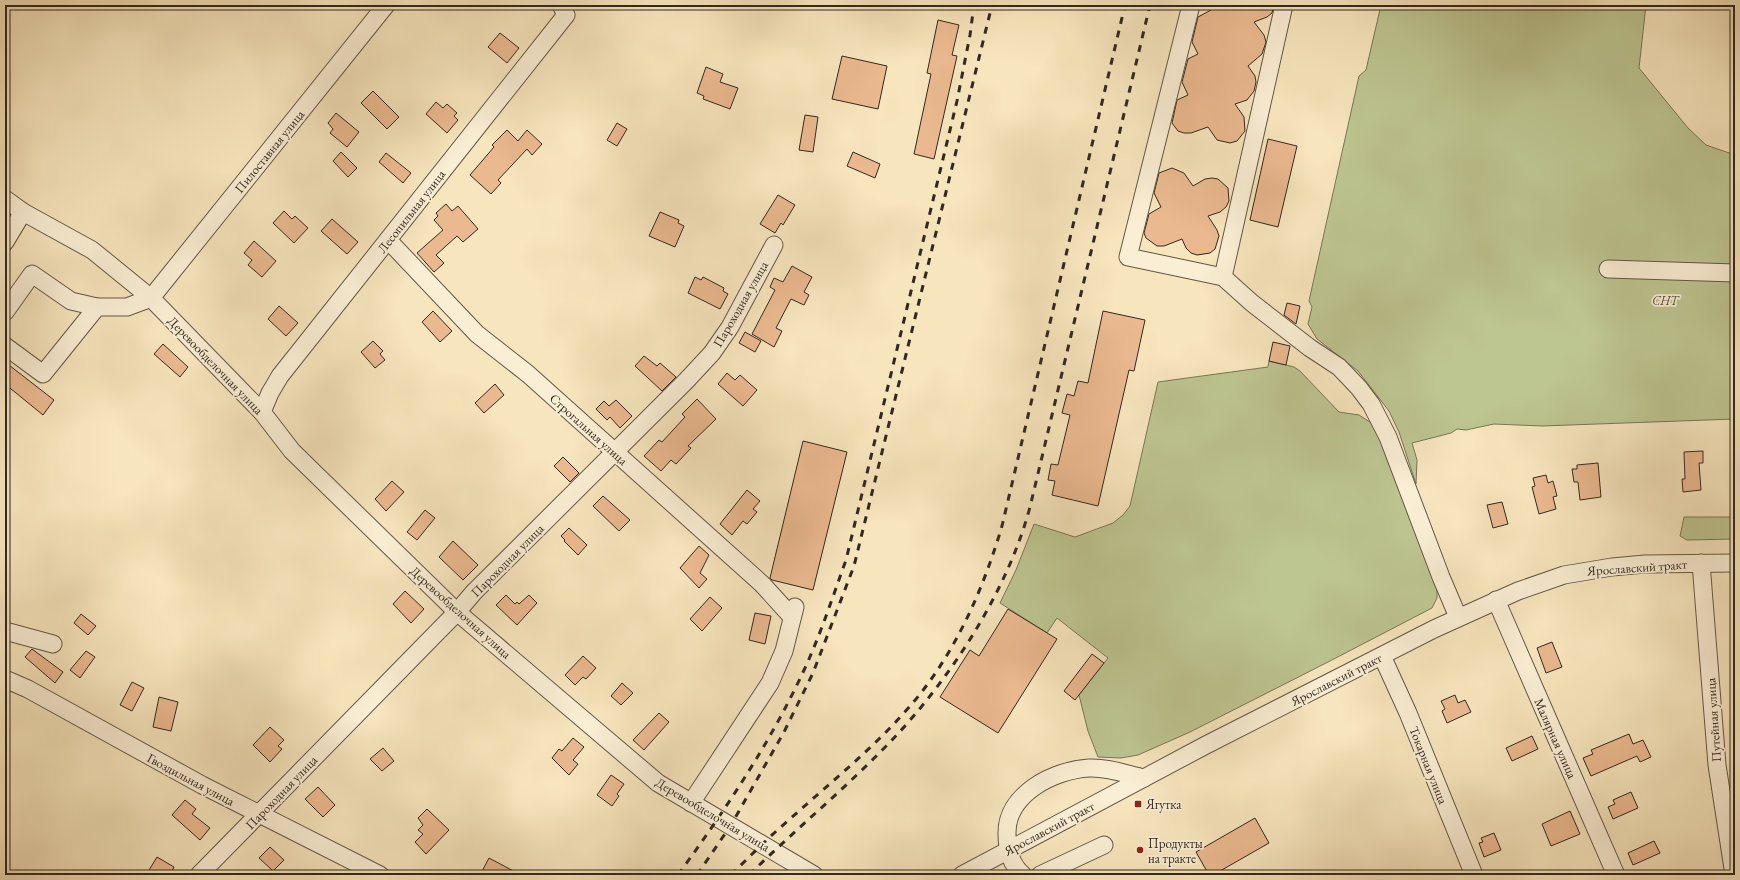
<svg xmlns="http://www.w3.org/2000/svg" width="1740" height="880" viewBox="0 0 1740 880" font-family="'EB Garamond',serif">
<rect width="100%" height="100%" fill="#f7e5bd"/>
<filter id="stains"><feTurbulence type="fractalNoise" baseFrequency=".005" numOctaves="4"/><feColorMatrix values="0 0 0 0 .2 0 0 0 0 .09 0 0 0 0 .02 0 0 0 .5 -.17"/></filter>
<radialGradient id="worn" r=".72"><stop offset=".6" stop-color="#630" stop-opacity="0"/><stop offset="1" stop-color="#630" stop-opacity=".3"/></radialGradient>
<g fill="#bdc591" stroke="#787658">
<path d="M1381,5h265l-7,63 49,60 18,17 29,10v264l-193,7 -48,-2 -28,6 -9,-1 -6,4 -39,10 5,17 -1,24 -17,-52 -10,-21 -31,-40 -41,-32 -9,-15 4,-17 -3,-6 50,-225 7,-6z"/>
<path d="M1269,361l25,6 6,4 39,41 20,3 14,9 10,21 54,143v10l-5,10 -102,53 -140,71 -52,23 -17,3 -23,-1 -10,-26 -9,-36 29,-37 -51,-40 -10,15 -47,-30 16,-33 18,-46 41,13 38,-14 10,-8 7,-9 28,-124 110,-15z"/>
<path d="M1684,517h51v22l-48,1 -7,-4z"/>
</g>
<g fill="#ebb98f" stroke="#322820">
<path d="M1206,5h68l-2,8 -5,4 -13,5 10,13 2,7 -4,12 -14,12 7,10 1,6 -2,9 -7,9 -12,4 9,13 1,14 -8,10 -7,2 -13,-3 -9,-13 -17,6h-7l-6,-2 -6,-8 5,-23 11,-5 -6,-13 6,-23 10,-5 -6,-12 6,-25 13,-7z"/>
<path d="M938,20l21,5 -7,30 5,1 -23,103 -20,-5 17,-80 -4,-1z"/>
<path d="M500,33l19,15 -12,15 -19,-16z"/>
<path d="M842,56l45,10 -9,43 -46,-10z"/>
<path d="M706,67l17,7 -3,8 18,6 -8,21 -27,-10 1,-3 -7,-3z"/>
<path d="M373,91l26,26 -12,12 -26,-26z"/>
<path d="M436,102l7,6 4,-4 10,9 -3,3 4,4 -11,13 -21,-19z"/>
<path d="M336,113l23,19 -12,15 -17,-14 3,-4 -5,-6z"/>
<path d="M805,115l13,2 -5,35 -14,-2z"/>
<path d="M617,123l10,6 -10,17 -10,-6z"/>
<path d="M507,130l11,11 9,-11 15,14 -10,11 -5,-6 -29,31 3,3 -10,11 -21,-19 24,-28 -2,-2z"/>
<path d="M1268,139l29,7 -19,81 -28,-7z"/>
<path d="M341,152l16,16 -9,9 -15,-16z"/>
<path d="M853,152l27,12 -5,14 -28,-12z"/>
<path d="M386,153l25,20 -8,10 -24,-21z"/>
<path d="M1172,168l12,5 9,13 12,-7 7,-1 6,1 10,9 1,13 -3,6 -6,5 -12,4 9,14 2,6 -4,13 -5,4 -13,2 -6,-2 -5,-5 -4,-9 -18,7h-7l-11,-8 -2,-5 5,-19 12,-7 -7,-14 5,-20z"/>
<path d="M778,195l17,10 -12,20 -2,-2 -6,10 -15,-9z"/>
<path d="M446,204l6,7 6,-5 20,23 -15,13 -6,-6 -21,19 8,8 -10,9 -17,-19 26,-23 -9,-10 4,-4 -2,-3z"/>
<path d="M284,211l8,8 3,-3 13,12 -14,15 -21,-20z"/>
<path d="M660,212l19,8 -1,3 6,3 -9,21 -26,-11z"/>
<path d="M332,219l26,23 -11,12 -26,-23z"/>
<path d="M254,241l22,20 -14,16 -14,-12 4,-5 -8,-7z"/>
<path d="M792,266l20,11 -8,15 5,3 -5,10 -13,-6 -15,29 6,3 -8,16 -22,-13 23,-44 -5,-3 4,-9 9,4z"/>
<path d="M695,277l6,3 2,-3 21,11 -1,3 5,3 -8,15 -32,-16z"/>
<path d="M1287,303l13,3 -4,18 -12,-9z"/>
<path d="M279,306l19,17 -12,13 -18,-17z"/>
<path d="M433,311l19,20 -12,11 -18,-20z"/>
<path d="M1103,311l42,9 -11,51 -5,-1 -31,136 -46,-11 3,-14 -7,-1 3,-16 7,1 12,-50 -8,-2 5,-19 7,2 4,-15 10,2z"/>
<path d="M745,332l16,9 -6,11 -16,-9z"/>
<path d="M373,341l10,10 -3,3 5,6 -10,8 -14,-16z"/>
<path d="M1273,342l17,4 -4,19 -17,-4z"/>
<path d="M163,344l25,23 -8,10 -26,-23z"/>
<path d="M644,356l13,10 3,-3 16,14 -14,14 -27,-25z"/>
<path d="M5,362l49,38 -11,15 -38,-31z"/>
<path d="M727,373l8,7 5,-5 17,15 -14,16 -25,-22z"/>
<path d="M495,384l9,11 -20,18 -9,-10z"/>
<path d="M697,399l19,20 -28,27 3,2 -15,16 -5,-4 -10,11 -17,-15 15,-16 3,2 23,-25 -3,-3z"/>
<path d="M616,400l16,16 -12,12 -10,-11 -3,3 -11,-11 8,-8 5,5z"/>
<path d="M803,441l44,11 -34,138 -41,-10 -2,-2z"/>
<path d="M1703,451v12h-4l2,27 -18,2 -1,-13h3l-1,-27z"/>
<path d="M563,457l16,16 -9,9 -16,-16z"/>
<path d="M1598,463l3,34 -21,3 -2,-18h-4l-2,-13h5v-4z"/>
<path d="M1546,475l2,8 5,-2 4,15 -4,1 3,12 -17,5 -7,-27 3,-1 -2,-8z"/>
<path d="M392,481l12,11 -18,19 -11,-12z"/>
<path d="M747,490l13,11 -7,8 4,3 -10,12 -4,-3 -11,14 -12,-11z"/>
<path d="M603,496l27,24 -11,11 -26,-25z"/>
<path d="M1502,502l6,22 -15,4 -6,-23z"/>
<path d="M425,510l10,8 -18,22 -10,-8z"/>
<path d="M569,528l18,17 -9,10 -14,-14 1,-1 -4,-4z"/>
<path d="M453,541l25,24 -15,15 -24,-23z"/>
<path d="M699,546l10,9 -9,18 7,6 -8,9 -19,-20z"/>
<path d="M405,591l19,18 -13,14 -18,-19z"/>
<path d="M506,595l9,9 2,-2 2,2 10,-9 8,8 -20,22 -21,-20z"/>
<path d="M710,597l12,11 -20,23 -12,-12z"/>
<path d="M1008,609l49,30 -59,94 -58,-36 30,-47 9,6z"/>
<path d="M755,613l16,3 -6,28 -16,-4z"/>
<path d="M81,614l15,12 -8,9 -14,-12z"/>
<path d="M1552,642l10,25 -16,6 -9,-25z"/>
<path d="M32,649l31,23 -8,11 -30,-26z"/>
<path d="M86,651l9,6 -15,21 -10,-8z"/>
<path d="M1092,654l12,9 -29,37 -11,-9z"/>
<path d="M583,656l13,12 -10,11 -3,-2 -8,8 -10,-10z"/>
<path d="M132,682l12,6 -12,23 -12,-6z"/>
<path d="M622,683l11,10 -12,12 -10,-9z"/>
<path d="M1455,695l3,8 7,-3 6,12 -24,11 -5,-12 3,-2 -4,-8z"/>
<path d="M159,697l19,5 -7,29 -18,-4z"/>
<path d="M659,713l10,9 -25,28 -11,-10z"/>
<path d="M270,727l14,13 -6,6 4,3 -12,13 -17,-17z"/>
<path d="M1629,734l4,10 10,-4 8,17 -11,5 -3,-6 -46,20 -8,-18 10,-4 -2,-4z"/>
<path d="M1532,736l6,13 -26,12 -6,-13z"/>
<path d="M573,738l11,9 -11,13 5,4 -9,11 -17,-17 7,-9 3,2z"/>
<path d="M383,748l11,13 -12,10 -12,-12z"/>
<path d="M611,775l13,9 -7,10 2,2 -7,10 -15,-11z"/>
<path d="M318,787l17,18 -12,12 -18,-18z"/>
<path d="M1631,792l7,16 -25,11 -5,-12 7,-3 -2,-4z"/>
<path d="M185,800l11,9 -4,5 18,14 -10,12 -28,-25z"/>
<path d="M427,809l22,21 -23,24 -11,-12 8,-8 -5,-4 5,-5 -5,-7z"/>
<path d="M1570,811l10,23 -29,12 -9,-22z"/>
<path d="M1255,818l14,25 -56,32h-4l-13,-23z"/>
<path d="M1494,833l7,17 -17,7 -5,-14 4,-1 -2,-4z"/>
<path d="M1654,841l6,12 -27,12 -5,-12z"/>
<path d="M270,847l14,13 -11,11 -14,-13z"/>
<path d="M157,857l17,10 -4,8h-24z"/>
<path d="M489,858l32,17h-41z"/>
</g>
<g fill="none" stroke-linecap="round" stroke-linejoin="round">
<g stroke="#635747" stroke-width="19">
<g id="minor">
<path d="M1191,5l-63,252 95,20 29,26 58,45 29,19 20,21 12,16 17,33 53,140 17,40"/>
<path d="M5,199l18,13 69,38 59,48 111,114 30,39 165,161 201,171 156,92"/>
<path d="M388,240l89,94 51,40 87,78 147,132 30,33"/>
<path d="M5,242l18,-30"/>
<path d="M1608,269l127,4"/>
<path d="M1223,277l61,-272"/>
<path d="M151,298l235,-293"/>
<path d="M5,312l27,-38 39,27 26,6"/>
<path d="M5,346l38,28 54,-67h30l24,-9"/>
<path d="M262,412l8,-19 10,-17 286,-361 -5,-10"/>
<path d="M1701,563l16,202 17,110"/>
<path d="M1496,600l120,275"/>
<path d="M5,631l48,13"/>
<path d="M1382,656l26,57 66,162"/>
<path d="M5,679l23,10 174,96 178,90"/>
<path d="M691,803l79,-120 14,-32 11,-44"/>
<path d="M199,875l258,-263 17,-20 212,-211 26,-28 18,-26 44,-82"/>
<path d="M962,875l244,-130 228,-116 84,-38 46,-16 48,-8 33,-3 90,-1"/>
<path d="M1023,875c-12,-10 -16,-25 -16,-41 -1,-40 47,-64 82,-66 18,-1 37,6 55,10"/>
<path d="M1040,875l64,-30"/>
</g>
</g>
<use href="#minor" stroke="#faeed4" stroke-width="17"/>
<g stroke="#322820" stroke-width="3" stroke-dasharray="7 7" stroke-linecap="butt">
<path d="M678,875c47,-65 93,-133 127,-207 16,-35 28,-72 41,-108l111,-459 13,-66 4,-30"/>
<path d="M697,875l34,-50 53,-93 29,-59 41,-107 138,-561"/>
<path d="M731,875c19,-19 38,-38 59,-56 41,-37 84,-71 121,-114 44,-51 72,-115 91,-179l123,-521"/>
<path d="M749,875c47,-46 98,-88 143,-135 59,-62 116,-150 138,-233l120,-502"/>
</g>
</g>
<g fill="#8f2418" stroke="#faeed4" stroke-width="1.5">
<rect x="1134" y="800" width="8" height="8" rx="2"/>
<circle cx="1140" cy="850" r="4"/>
</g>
<g text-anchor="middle" stroke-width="3.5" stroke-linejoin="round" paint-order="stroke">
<g font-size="13" fill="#322820" stroke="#faeed4">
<text transform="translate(269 151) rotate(-51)" y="5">Пилоставная улица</text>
<text transform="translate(411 211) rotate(-52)" y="5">Лесопильная улица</text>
<text transform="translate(740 304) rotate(-60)" y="5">Пароходная улица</text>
<text transform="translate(216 365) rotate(46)" y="5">Деревообделочная улица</text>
<text transform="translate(589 429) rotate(42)" y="5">Строгальная улица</text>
<text transform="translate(507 560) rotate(-45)" y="5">Пароходная улица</text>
<text transform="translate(1637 567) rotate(-4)" y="5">Ярославский тракт</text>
<text transform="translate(461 612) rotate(42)" y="5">Деревообделочная улица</text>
<text transform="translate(1336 679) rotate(-27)" y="5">Ярославский тракт</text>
<text transform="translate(1713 720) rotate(-94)" y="5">Путейная улица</text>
<text transform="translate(1556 738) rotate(66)" y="5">Малярная улица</text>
<text transform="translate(1429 765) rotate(68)" y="5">Токарная улица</text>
<text transform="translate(191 779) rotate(28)" y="5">Гвоздильная улица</text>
<text transform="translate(281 792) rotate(-46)" y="5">Пароходная улица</text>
<text transform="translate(713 814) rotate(31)" y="5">Деревообделочная улица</text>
<text transform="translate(1049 828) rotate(-28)" y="5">Ярославский тракт</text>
</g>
<g font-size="13" font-style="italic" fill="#554f3c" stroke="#faeed4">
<text x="1665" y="305">СНТ</text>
</g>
<g font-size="13" fill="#322820" stroke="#faeed4" text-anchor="start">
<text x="1146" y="809">Ягутка</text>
<text x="1148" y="848">Продукты<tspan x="1148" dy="15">на тракте</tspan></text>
</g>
</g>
<rect width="1740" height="880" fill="none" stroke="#f7e5bd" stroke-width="20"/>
<rect x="6" y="6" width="1728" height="868" fill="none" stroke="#322820" stroke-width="2"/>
<rect x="10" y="10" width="1720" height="860" fill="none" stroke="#322820"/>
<rect width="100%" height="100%" filter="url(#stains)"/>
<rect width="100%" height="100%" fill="url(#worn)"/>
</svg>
